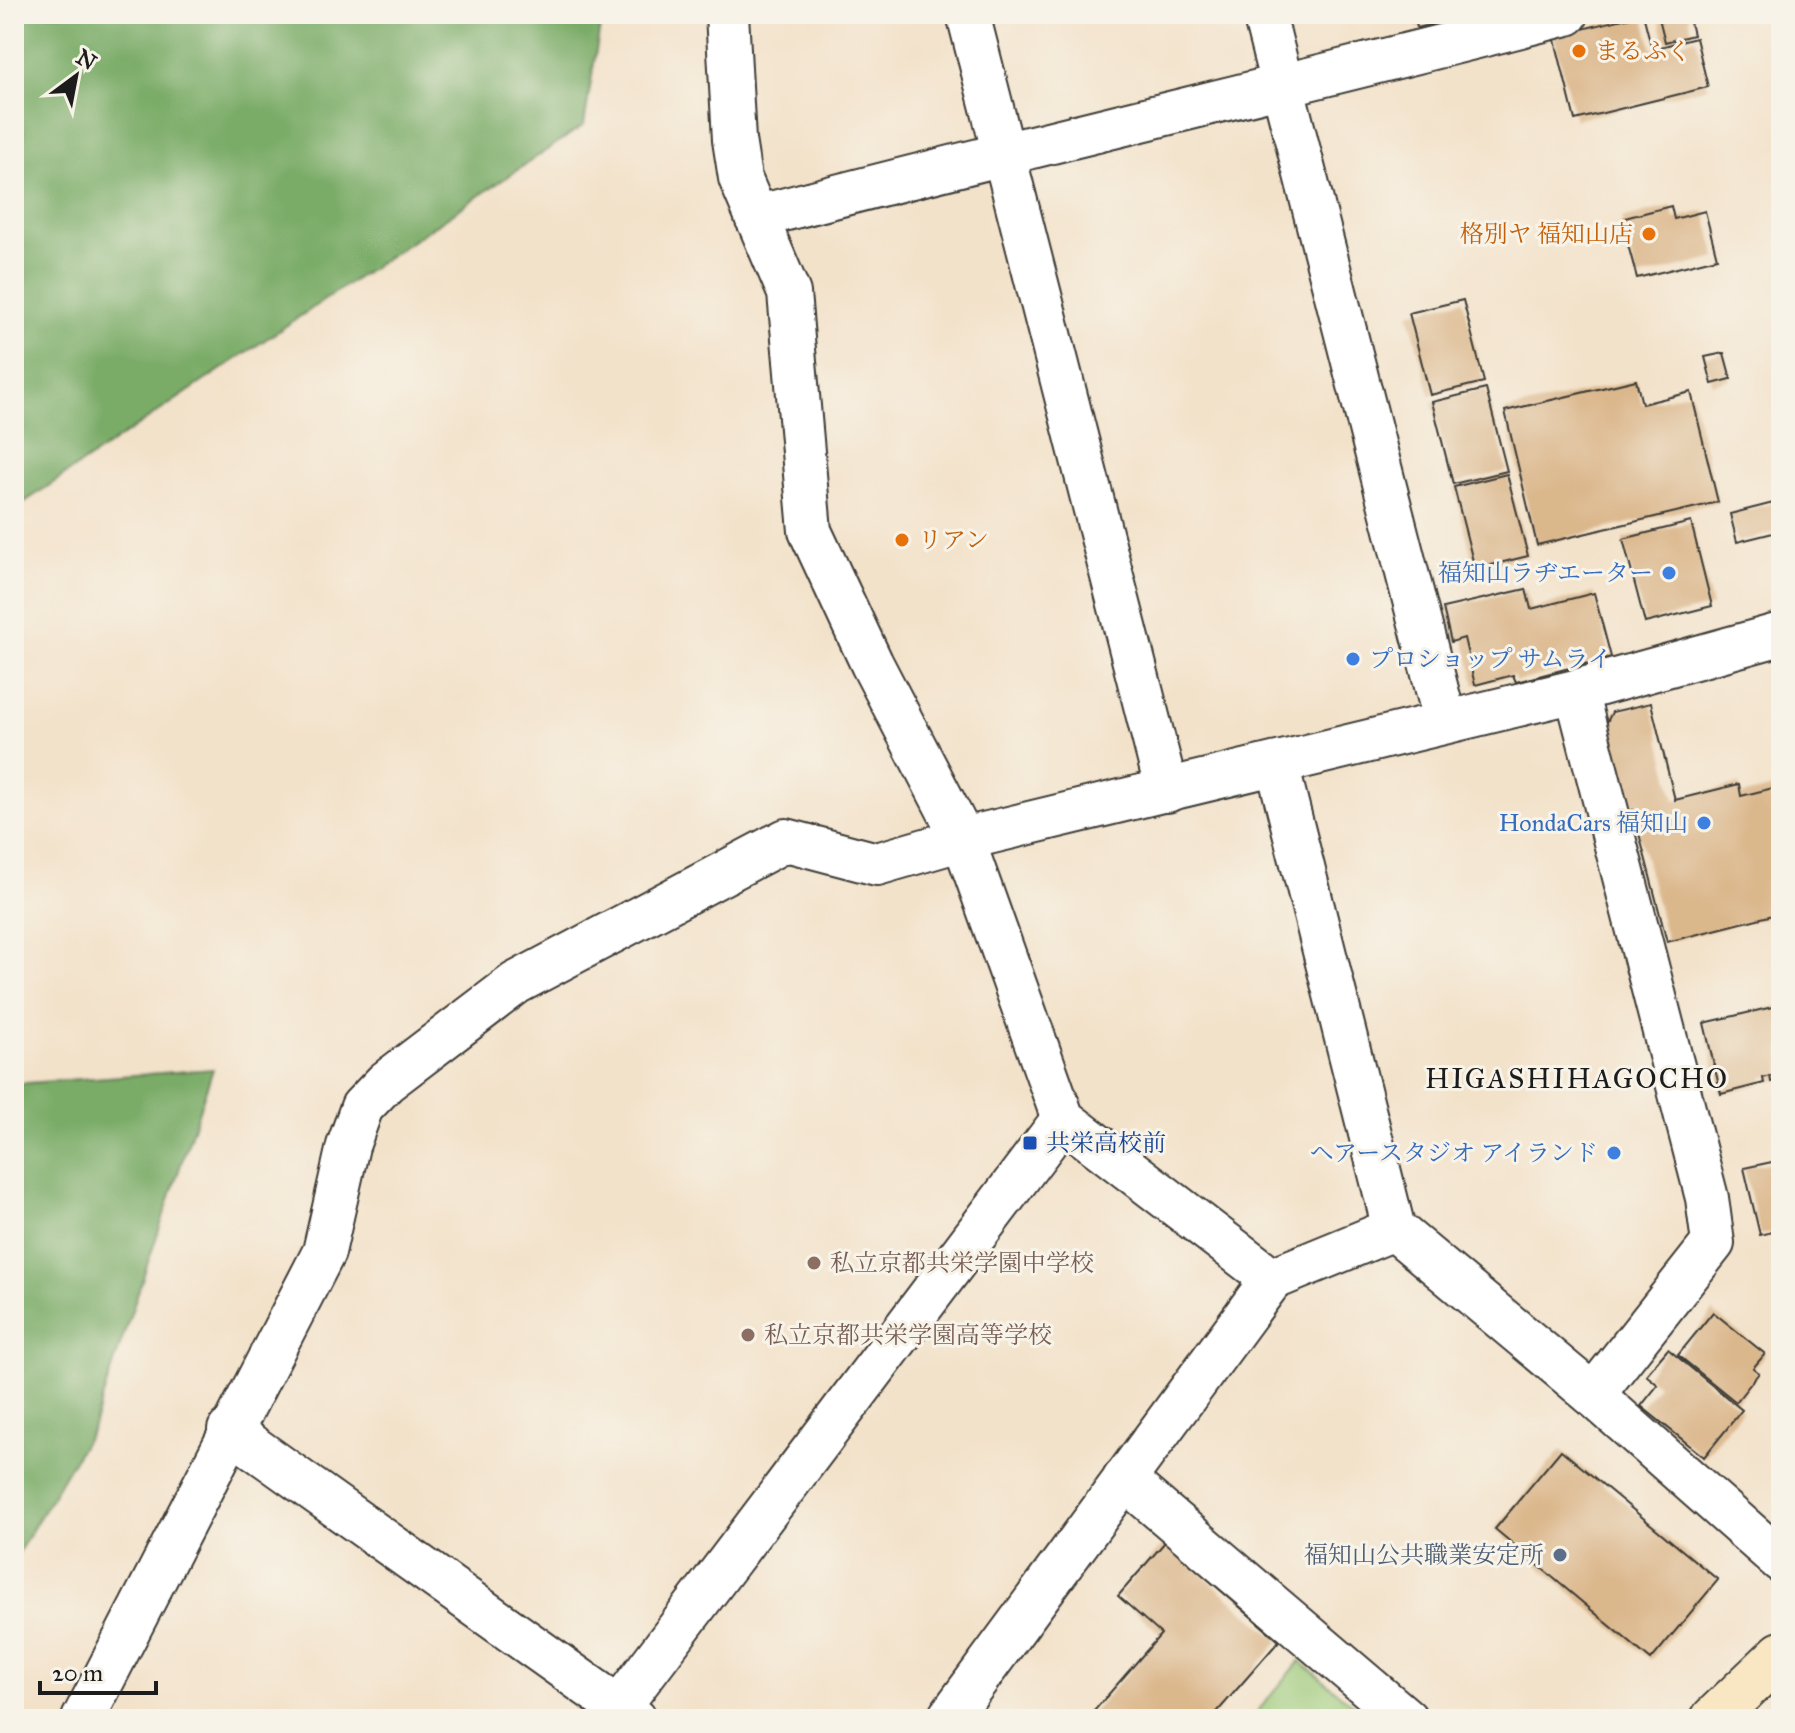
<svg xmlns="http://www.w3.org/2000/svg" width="1795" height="1733" viewBox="0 0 1795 1733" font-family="'IM FELL Great Primer','Noto Serif JP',serif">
<rect width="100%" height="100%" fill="#f7f3e8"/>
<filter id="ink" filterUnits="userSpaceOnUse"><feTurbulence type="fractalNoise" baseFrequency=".0125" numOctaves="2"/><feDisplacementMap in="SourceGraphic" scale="16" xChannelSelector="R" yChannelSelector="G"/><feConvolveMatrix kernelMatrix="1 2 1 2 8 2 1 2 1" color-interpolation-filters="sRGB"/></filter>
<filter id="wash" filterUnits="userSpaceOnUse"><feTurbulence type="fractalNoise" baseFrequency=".006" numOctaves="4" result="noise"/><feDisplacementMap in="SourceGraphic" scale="32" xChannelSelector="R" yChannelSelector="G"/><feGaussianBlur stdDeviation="1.8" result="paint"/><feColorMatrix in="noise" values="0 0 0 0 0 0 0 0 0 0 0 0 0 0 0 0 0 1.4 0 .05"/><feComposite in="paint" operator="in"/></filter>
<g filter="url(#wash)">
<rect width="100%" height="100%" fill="#f3e2ca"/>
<path fill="#99c876" stroke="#5a7249" stroke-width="2" d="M1300,1661l70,58h-119z"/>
<g fill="#7aac67" stroke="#4b6442" stroke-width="2">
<path d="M14,14h588l-18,111 -570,384z"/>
<path d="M213,1069l-121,360 -78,131v-476z"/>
</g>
<g id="blocks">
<g fill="#dbb78c">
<path d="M1414,14h55l1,1 -53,13z"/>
<path d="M1643,14l9,35 44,-11 12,49 -133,33 -21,-84z"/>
<path d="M1658,14h30l5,21 -28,7z"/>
<path d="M1671,206l3,13 31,-8 12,47 -80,20 -16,-59z"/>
<path d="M1463,300l21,82 -54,13 -21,-82z"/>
<path d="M1724,353l7,26 -19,5 -7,-27z"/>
<path d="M1636,380l6,24 49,-12 27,110 -181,43 -32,-134z"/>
<path d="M1486,389l21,82 -54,13 -21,-82z"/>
<path d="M1507,474l21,82 -53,13 -21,-82z"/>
<path d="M1781,501v30l-44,11 -7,-28z"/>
<path d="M1691,522l21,84 -67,17 -22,-84z"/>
<path d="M1526,589l5,20 63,-16 17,64 -95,25 -3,-7 -38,10 -11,-47 -13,4 -8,-34z"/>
<path d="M1651,703l24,97 64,-16 2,12 40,-10v127l-114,29 -34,-132 -5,2 -23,-86 7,-14z"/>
<path d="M1781,1005v74l-10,3 -1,-6 -7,2 1,5 -43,11 -17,-71z"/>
<path d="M1781,1160v70l-21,5 -16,-67z"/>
<path d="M1713,1312l52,42 -12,14 6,5 -23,29 -58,-47z"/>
<path d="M1668,1349l74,61 -38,47 -63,-51 17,-21 -12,-10z"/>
<path d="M1561,1450l157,130 -67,80 -156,-131z"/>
<path d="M1165,1542l114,99 -68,78h-124l74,-85 -43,-38z"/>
</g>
</g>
</g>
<g filter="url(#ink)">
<use href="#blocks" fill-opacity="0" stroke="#3c3a36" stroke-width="2"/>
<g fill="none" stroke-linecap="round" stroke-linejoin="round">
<g stroke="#3c3a36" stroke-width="46">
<g id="street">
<path d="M727,14l7,126 6,38 49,115 21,238 62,133 91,175 100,280 209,160 122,-50"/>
<path d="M968,14l199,777"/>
<path d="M1264,14l181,707"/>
<path d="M756,217c269,-71 541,-133 811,-203"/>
<path d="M1576,691l131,507 6,45 -120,152"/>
<path d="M1277,764l117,465 199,166 188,166"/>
<path d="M229,1430l406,289"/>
<path d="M1124,1479l282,240"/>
<path d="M619,1707l444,-588"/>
<path d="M83,1719l241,-467 24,-106 14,-39 24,-25 130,-99 270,-143 91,24 86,-25 613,-148 205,-57"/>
<path d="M948,1719l324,-440"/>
</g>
</g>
<g stroke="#3c3a36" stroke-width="48">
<path id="secondary" d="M1713,1719l68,-65"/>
</g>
<use href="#street" stroke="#fff" stroke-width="42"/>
<use href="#secondary" stroke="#f9e7c3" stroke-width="44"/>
</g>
</g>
<g fill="#e8710a" stroke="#f7f3e8" stroke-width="3">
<circle cx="1579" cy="51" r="8"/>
<circle cx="1649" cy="234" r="8"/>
<circle cx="902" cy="540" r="8"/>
</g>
<g fill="#3f7fe0" stroke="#f7f3e8" stroke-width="3">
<circle cx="1669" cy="573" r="8"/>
<circle cx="1353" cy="659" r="8"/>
<circle cx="1704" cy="823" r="8"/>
<circle cx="1614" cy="1153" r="8"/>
</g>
<rect fill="#1a4fb4" stroke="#f7f3e8" stroke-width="3" x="1022" y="1135" width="16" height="16" rx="4"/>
<g fill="#8d6e63" stroke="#f7f3e8" stroke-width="3">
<circle cx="814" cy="1263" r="8"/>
<circle cx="748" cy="1335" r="8"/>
</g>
<circle fill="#5c6f8a" stroke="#f7f3e8" stroke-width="3" cx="1560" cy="1555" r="8"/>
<g text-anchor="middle" stroke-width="6" stroke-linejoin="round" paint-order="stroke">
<g font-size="24" fill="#c56008" stroke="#f7f3e8" text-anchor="start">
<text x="1595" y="59">まるふく</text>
<text x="1633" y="242" text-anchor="end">格別ヤ 福知山店</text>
<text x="918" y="548">リアン</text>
</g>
<g font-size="24" fill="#366cbe" stroke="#f7f3e8" text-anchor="end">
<text x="1653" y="581">福知山ラヂエーター</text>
<text x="1369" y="667" text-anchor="start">プロショップ サムライ</text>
<text x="1688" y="831">HondaCars 福知山</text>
<text x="1598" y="1161">ヘアースタジオ アイランド</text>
</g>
<g font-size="24" fill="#164399" stroke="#f7f3e8" text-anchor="start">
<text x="1046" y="1151">共栄高校前</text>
</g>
<g font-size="24" fill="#785e54" stroke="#f7f3e8" text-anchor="start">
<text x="830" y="1271">私立京都共栄学園中学校</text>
<text x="764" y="1343">私立京都共栄学園高等学校</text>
</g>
<g font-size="24" fill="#4e5e75" stroke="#f7f3e8" text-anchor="end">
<text x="1544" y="1563">福知山公共職業安定所</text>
</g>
<g font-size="28" letter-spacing="2" fill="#1c1c1c" stroke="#f7f3e8">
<text x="1577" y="1088">HIGASHIHAGOCHO</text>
</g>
</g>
<rect width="1795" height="1733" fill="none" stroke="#f7f3e8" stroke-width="48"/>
<g transform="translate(76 76) rotate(32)" stroke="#f7f3e8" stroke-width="6" paint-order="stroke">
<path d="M0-6L14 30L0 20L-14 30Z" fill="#1c1c1c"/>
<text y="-12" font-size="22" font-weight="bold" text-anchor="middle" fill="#1c1c1c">N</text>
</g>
<path d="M40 1681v12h116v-12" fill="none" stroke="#1c1c1c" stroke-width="4"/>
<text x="52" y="1681" font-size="24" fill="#1c1c1c" stroke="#f7f3e8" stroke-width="6" paint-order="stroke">20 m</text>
</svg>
